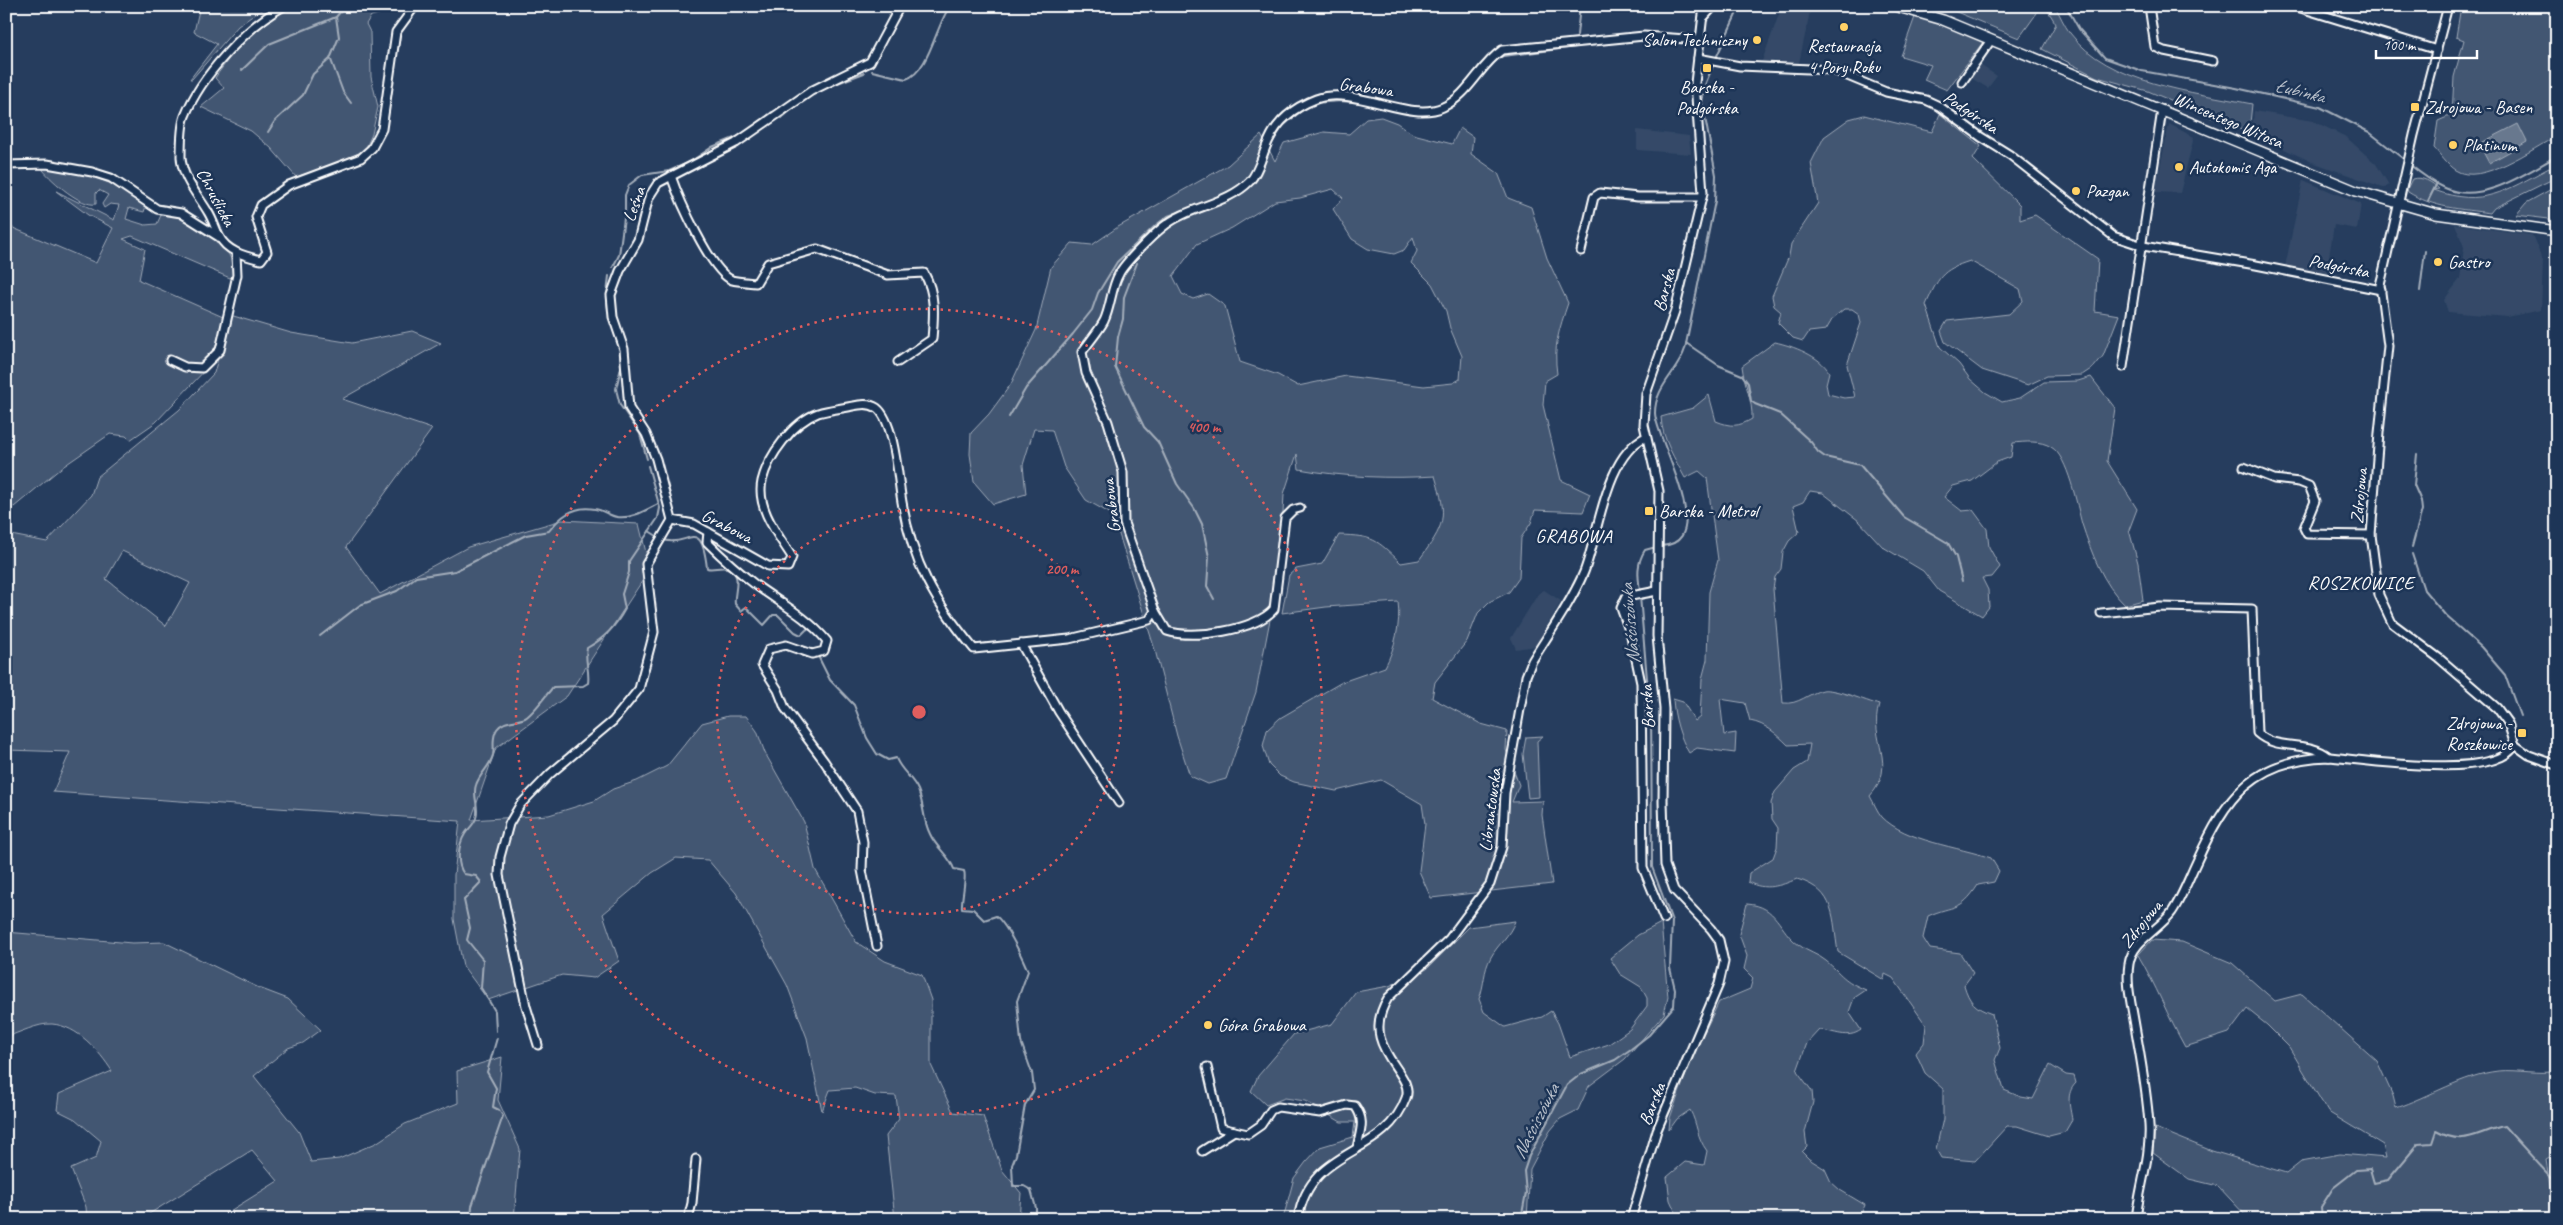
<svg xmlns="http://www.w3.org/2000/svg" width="2563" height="1225" viewBox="0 0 2563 1225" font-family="Caveat,sans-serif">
<rect width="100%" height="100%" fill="#263d5e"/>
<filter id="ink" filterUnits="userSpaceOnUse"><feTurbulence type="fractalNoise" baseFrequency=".02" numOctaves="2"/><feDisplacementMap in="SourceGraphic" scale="10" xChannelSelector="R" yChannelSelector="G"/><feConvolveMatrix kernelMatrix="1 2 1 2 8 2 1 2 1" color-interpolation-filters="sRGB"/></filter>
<g filter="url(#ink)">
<g fill="#344a68">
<path d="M1782,6l28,6 -11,51 -37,-2z"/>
<path d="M1980,65l17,11 -9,12 -17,-10z"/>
<path d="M2254,111l59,10 33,16 30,27 13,21 -4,3 -73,-26 -60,-28z"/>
<path d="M2169,124l25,13 -14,56 -25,-1z"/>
<path d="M1637,130l52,6 2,18 -54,-4z"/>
<path d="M2303,180l58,24 -4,25 -23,-4 -8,51 -41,-9z"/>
<path d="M2455,224l77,11 11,26 -2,49 -34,7 -59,-5 -4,-12 16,-21 4,-32z"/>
<path d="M1544,590l17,11 -25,45 -20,3 -5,-11 27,-44z"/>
</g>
<g fill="#425672" stroke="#a0aab8" fill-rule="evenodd">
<path d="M200,6h67l-29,20 -46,53h-2l27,-35 -23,-12z"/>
<path d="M292,6h117l-38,10 -5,8 4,8 1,45 7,30 -6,27 -7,16 -28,13 -41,14 -25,-29 -20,-17 -50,-24 23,-19 -9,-10c20,-30 45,-56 77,-72z"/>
<path d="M1942,6h100l-23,32z"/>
<path d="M2045,6h10c5,9 9,19 15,27 38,51 124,59 182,71l-3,29 -101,-42 -51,-14 -55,-28 14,-25z"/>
<path d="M2461,6h96v130c-24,12 -76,51 -102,34 -8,-5 -15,-16 -21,-22l4,-27 14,-6 2,-38 10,-37 -8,-3z"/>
<path d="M1915,17l30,8 38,17 -36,48 -23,-10 7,-15 -30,-9z"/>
<path d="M1940,114l41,32 -8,13 47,46v15l15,-5 63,44 -3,52 24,4 -16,41 -9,11 -12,8 -35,1 -19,9 -46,-15 -37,-28 -4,-11 6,-10 62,-7 14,-13 -3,-12 -50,-28c-29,9 -32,17 -44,44l14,42 19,17 11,15 15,13 17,10 18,-4 24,-16 34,-1 13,-4 24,31 -8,53 30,48 -8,21 9,33 5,37 -18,5c-22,-21 -34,-53 -43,-81 -5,-18 -14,-68 -31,-77 -10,-7 -27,-5 -38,-4l-2,14 -14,5 -25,19 -19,5 -9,11 18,14 11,-1 14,19 2,18 11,20 -8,10 -10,1 6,12 1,17 -7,9 -43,-25 -16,-20 -40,-24 -24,-26 -36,-28 -13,-2 -7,11 -10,4 6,26 -10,9 -6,11 -2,17 -6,8 -2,12 10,114c16,2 25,-10 40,-13 10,-2 44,11 56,15 -11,35 20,59 -9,91 4,7 7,15 12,21 23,24 77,30 109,41l8,13 -5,11 -16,3c-18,28 -24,19 -50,31l-5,22 7,11 30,4 13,20 -9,12c5,17 11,23 28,29l8,34 -5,12 9,30 17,7 12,2 17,-34 16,10 8,1 2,7c-11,11 -6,23 -4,37l-7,12 -16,4 -32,-10h-10l-32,35 -34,-3 -5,-9 7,-30v-30l-18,-16 -9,-20 8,-10 2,-18 -33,-47 -8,-4 -1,6 -46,-28c-6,-34 -1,-61 -41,-73 -17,7 -32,12 -49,3l1,-9 24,-15 4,-11 1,-19 -6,-9 -1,-16 4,-11 19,-22 13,-8 3,-18 -22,1c-11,-11 -22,-21 -38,-24l-5,-18 -25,-4 4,36 12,-2 -1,20 -38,-5 -8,5c-9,-15 -15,-36 -16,-54l10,3 12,19 5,-4 2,-38 5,-19 2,-68 9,-32 -11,-82 -8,-7 -14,7c-10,-19 -23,-39 -24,-61l32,-9 16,-13 7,26c15,6 22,6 36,-2 1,-18 -8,-35 -10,-53l33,-24c18,4 45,14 54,30l-3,12 2,10 16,4 11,-1 -8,-32 14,-42 -2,-9 -7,-5h-8l-11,9 -7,12 -17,2 -6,9 -10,-3 -15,-15 3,-11 -7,-6 -2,-10 17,-40 2,-12 27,-41 -7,-40 13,-26 25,-18 15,-4 68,17z"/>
<path d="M1381,117l16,6 16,11 39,10 8,-16 13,9 -2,17 27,19 10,25 23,9 16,51 21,45c-9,27 -15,43 -11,71l-12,7 -2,24 18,75 29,14 -7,18 -48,-2 -4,13 -10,15 -2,40 -10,14 -20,10 -11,11 -11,28 -32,41 -3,16 49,26 26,7 -1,19 13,35 -7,17 31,-1 -1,14 10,69 -121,14 -12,-27 6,-47 -3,-20 -41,-24 -45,11 -42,-9 -14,-6 -11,-11 -6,-19 4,-16 13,-12 62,-36 43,-15c10,-19 16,-44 13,-65l-72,5 -44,6 7,-38 7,-6 26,-5 17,-29c35,1 37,4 62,28l18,-3c26,-35 29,-42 16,-84 -45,3 -92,1 -136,-7l-2,-15 -13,40 -4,74 -24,124 -30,87 -18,5 -18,-8 -13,-40 -22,-86 -42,-135 -27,-15 -22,-33 -12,-37 -18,-1 -11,36 3,29 -33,10 -19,-22 -4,-28 1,-21 18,-19 22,-30 25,-54 15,-63 21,-24 20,2 26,-18 110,-62 33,-30 14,26 9,-18 40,-11 25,2 17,-15zM1333,189l10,9 -10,11 19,30 16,10 26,5 10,-4 9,-13 4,14 -6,12 21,21 14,27 4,17 12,28 -2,23 -7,4 -29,3 -78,-10 -48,10 -20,-11 -38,-13 -15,-56 -17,-12 -15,5 -11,-5 -9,-18 24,-32 35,-16 43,-27 25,-3z"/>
<path d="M43,167c45,7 66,11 103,39l-2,6 -15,-4 -3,11 19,6 12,-1 4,-9 15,-1 26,14 23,19 6,12 2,16 -3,3 -98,-42 -9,3 22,10 -6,31 84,37 -5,29 -9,20 -53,56 -26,18 -4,-4 -16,-2 -49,34 -47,39 -8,-4v-278l90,38 17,-35 -25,-13 -32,-24 58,29 5,-15 -9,-1 -6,4 -2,-4 6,-9 -9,-5 -3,3v11c-15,3 -44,-23 -53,-34z"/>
<path d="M2549,168l4,6 4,-1v4l-63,31 -4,5c-29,-4 -57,-5 -82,-21l-1,-3 5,-10c10,-3 20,3 27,10l-5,1c49,18 71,1 115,-22z"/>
<path d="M2557,186v34l-41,-5 10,-12z"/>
<path d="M230,315l61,18 61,10 60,-12 29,12 -99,56 90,30 -86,118 34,47 88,-47 94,-27 77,4 11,45 -83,127 -71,52 -25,72 78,-5 45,-14 19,-12 24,-8 30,-15 35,-43 26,-7h18l11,15 8,22 39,69 11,47 41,73 29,19 37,14 9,25v65l22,47 30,4 19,54 19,23 -2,26h-124l-9,-83 13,-17 -3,-23 -21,-1 -20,-7 -25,2 -8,21 -15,-73 -20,-53 -51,-92 -28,-33 -32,-2 -24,15 -49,41 16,47 -25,17 -32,-3 -74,25 -25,-34 -9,-47v-44l6,-54 -407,-29 17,-40 -64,-2v-216l41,8 44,-47 6,-18 82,-67 35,-37zM122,551l68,32 -24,43 -60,-47z"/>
<path d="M1543,736l-6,5 2,56 -11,1 -5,-44 3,-17z"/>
<path d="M1747,904c31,2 31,26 52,41 8,7 19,9 27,16 17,14 16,19 40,29l-12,8 -5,14 12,18c-14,10 -26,1 -42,0l-12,13 -10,28 15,20 1,11 -8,30 2,15 -5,5 7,7 16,10 6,13 9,8 25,15 -6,14h-188l4,-8 -5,-11 -3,-23 18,-15 19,3 3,-14c-11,-15 -9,-26 -17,-41l-13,9 -8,11 1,-12 23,-63 26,-53 31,-13 3,-11 -9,-9 3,-13 -8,-22z"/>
<path d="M1515,921c-5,15 -17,23 -24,36 -8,14 -6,27 -12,42l5,13 21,15 37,-10 9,-6 7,12 12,34 39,-13 21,-15 17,-23v-8l-6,-11 -21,-13 -10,-16 28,-23 23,-12 7,74 -4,17 -39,45 -36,27 -11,24 -18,9 -10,12 -20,38 -3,50h-244l11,-41 12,-16 14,-15 33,-10 2,-15h-14l-36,-21 -20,-3 -19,7 -15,-14 7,-15 36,-42 38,-10 24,-32 33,-6 38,-17 42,-42z"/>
<path d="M6,932l126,11 32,-1 95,46 29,11 33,31 -18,13 -15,5 -34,28 45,56 12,30 28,-3 37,-16 29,-19 53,-21 -1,-32 45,-14 -4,43 22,49 -6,70h-297l61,-38 -26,-31 -111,69h-54l-1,-12 -15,-38 25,-11 5,-17 -26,-22 -18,-9 2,-16 53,-23c-13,-20 -34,-45 -60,-47 -14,-1 -33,9 -46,13z"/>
<path d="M2152,940l30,2 50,21 43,38 27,-7 75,67 16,35 3,12c34,-11 66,-33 102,-37 20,-2 40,4 59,0v83l-11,6 7,44 4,4v11h-305l-6,-3 -28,-30 -29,-7 -36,-26 2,-25 57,23 74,22 15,-12 39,-7 46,4 -3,-13 -55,-33 -39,-65 -22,-22 -20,-16 -18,24 -44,14c-17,-30 -29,-62 -47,-92z"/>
</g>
<path fill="#67788e" stroke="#a4aebb" d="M2518,124l9,18 -38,21 -10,-19z"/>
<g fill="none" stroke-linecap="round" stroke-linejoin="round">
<g stroke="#a4aebb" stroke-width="2">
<path d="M2066,6l13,23 26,29 37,13 94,17 84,19 49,25 37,29"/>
<path d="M1577,35l3,-29"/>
<path d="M1716,58l24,-52"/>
<path d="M331,60l12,32 8,11"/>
<path d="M242,70l27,-26 67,-27"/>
<path d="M872,71l34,8c23,-7 30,-54 44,-73"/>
<path d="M1471,88l21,-25 11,-7 73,-9"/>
<path d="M822,89l42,-16"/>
<path d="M1314,103l27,-2 21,2"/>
<path d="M1420,114l20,-1 17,-11"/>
<path d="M782,118l13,-12"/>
<path d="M756,125l16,-13"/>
<path d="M268,132l7,-11 28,-26 10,-21 17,-15 9,-22 -3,-20 9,-11"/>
<path d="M1270,146l13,-20 23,-19"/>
<path d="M2409,164c11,9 23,18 36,24 36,17 81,-15 112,-32"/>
<path d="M2428,201l9,-18"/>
<path d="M1194,207l39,-17"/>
<path d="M1137,263l-13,34 -1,22 -5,18 -3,30 29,60 14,15 19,42 17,24 8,16 7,33 -2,29 7,13"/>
<path d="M613,267l6,-12 6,-44v-16l4,-10 13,-10 27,-4 21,-9 22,-15 32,-13"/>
<path d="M609,276c-3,22 -3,37 6,57"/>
<path d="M2420,291l5,-40"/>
<path d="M1686,343l32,22 24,10 6,8 3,18 4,3 25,10 31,28 7,10 7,5 35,8 44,52 44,26 8,14 6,24"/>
<path d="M619,345l3,18 -6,26 4,16 20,29 7,25"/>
<path d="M1009,417l17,-29 47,-54 19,-24 6,-17 19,-31 39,-37 12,-9 17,-6"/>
<path d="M649,531l8,5"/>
<path d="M664,540c24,8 37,-25 43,28 6,2 13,-2 20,0 17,6 6,24 8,36l6,7 5,-4 18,18 9,-10h5l17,17 6,3 6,-6 7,2"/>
<path d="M1661,546c59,-3 -6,-107 -6,-133 0,-27 23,-41 30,-64l30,-148 1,-26 -14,-73 3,-17 9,-22"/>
<path d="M2412,547l10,-37 -1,-9 -7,-16 3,-31"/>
<path d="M2412,554l12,36 22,26 35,31 24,28 15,41"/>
<path d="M1640,591c-2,-15 -4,-27 5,-41l11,-3"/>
<path d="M320,636l40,-31 37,-14 19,-14 39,-6 71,-36 23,-4c11,-15 26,-26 46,-22 8,1 15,7 22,8 15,2 29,-7 41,-13"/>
<path d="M820,649l3,-4 -2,-7"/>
<path d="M818,656l12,24 24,25 13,33 10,16 11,6 8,-2c4,12 17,20 22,32 6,14 5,31 12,44 6,14 19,21 24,35l10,2c3,7 -3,27 -2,37l11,1 11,11 12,-4c12,10 25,39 32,55l-11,30 4,41 11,31 2,17 -9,15 -9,50 -4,10 1,21h11l7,4 5,18v11"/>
<path d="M496,1031l-1,-20 -14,-23 2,-28 -16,-20 3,-12 -6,-28 17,-18 -5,-6 -12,-2c-8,-10 -6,-29 1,-40 3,-5 9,-9 11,-16 4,-11 -4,-22 0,-33 4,-12 14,-18 17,-30 2,-9 -2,-17 4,-26 6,-9 19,-7 28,-11 7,-3 22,-24 28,-31l30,-1 5,-3c2,-13 -4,-23 -1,-35 18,-10 28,-21 38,-39l-3,-15 7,-22v-11l29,-43 2,-10 -12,-42"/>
<path d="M471,1219l1,-13 31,-90 -4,-6 -6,-3 3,-19 -9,-16 10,-34"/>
<path d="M1521,1219l5,-26 -2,-22 5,-15 38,-71 14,-11 34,-14 16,-11 18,-14 25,-29 1,-17 -5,-21 2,-47 -20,-54 -1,-169 -4,-19 -7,-83"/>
<path d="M2322,1219l-1,-12 12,-19 23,-18 14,-1 4,14 14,-3 30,-36 14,-1 4,-12c29,16 40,1 68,-5l53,58"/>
</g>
<g stroke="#fff" stroke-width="11">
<g id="minor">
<path d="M284,6c-38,21 -83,70 -99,110 -4,10 -4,30 -4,41 1,21 17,38 27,55 5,8 7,16 11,24 8,16 26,20 42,24l6,-8 -11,-35 5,-12 28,-20 72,-27 11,-10 10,-19 14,-97 19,-26"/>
<path d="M900,6l-30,56 -59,29 -75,52 -78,40 -9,14 -11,43 -18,31 -9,24 2,22 11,32 5,59 17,26 10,25 16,61 22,4 74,42 20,1 4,-10c-14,-22 -36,-49 -30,-76 6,-25 31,-59 56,-68 10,-3 20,-4 30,-6 10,-2 20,-5 29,1 18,14 21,72 25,94 11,62 32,99 72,147l95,-10 80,-19 6,-9 -31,-88 -1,-51 -15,-50 -22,-49 -4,-21c7,-10 16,-20 22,-31 7,-15 7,-33 15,-47 5,-11 34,-39 44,-47 25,-21 64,-22 87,-46 10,-11 12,-27 19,-41 9,-20 26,-33 47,-41 39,-14 93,24 127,8 26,-12 36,-41 59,-57l142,-14 56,4"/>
<path d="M2149,6l6,41 9,4 49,10"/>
<path d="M2294,6l143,44"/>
<path d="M1703,18l11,-12"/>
<path d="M1698,58l42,8 93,4 53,22 40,8 13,6 42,31 29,18 103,81 30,10 113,19 125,25"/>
<path d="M1962,82l29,-42"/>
<path d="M6,165l41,-1 45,8 19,6 46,31 24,4 38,24"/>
<path d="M671,176c8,23 40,96 61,104 7,2 17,2 24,3l12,-20 49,-14 71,26 36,-2c12,21 10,43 8,66l-34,23"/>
<path d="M1581,251l13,-54 6,-4 38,4h64"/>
<path d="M170,360l15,7 17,1 18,-18 17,-75 -1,-22"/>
<path d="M2123,367l39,-257"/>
<path d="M2244,467l30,12 25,3 10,4 6,15 -11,27 3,6 64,1"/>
<path d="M708,532l-1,10c15,15 33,31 50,44 25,18 50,31 70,55l-3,10 -12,3 -26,-9 -17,4 -7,16 16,25 7,18 39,53 33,50 6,31 -1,28 15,76"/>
<path d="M1657,591l-31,6 -5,11 10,28 10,47 2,185 21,51"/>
<path d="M1155,611l12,20c25,9 90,-1 107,-22l11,-91 8,-8 7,-2"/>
<path d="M2101,613l59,-6 92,2 5,124c21,19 50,6 72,24"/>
<path d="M1021,644l38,68 60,91"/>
<path d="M2515,745l14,10 28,10"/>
<path d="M538,1045l-12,-39 -27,-131 1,-18 9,-33 11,-19 30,-31 63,-53 26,-32 15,-57 -8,-68 26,-44"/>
<path d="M1207,1067l14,61 27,6 13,-9 10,-15 7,-3 42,6 27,-8 8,1c11,15 5,25 2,42"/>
<path d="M1202,1151l32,-20"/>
<path d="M688,1219l4,-16 4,-44"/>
<path d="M1298,1219c12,-74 86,-60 108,-121 10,-26 -49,-49 -18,-100l61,-59 41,-55 12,-37 3,-54 21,-117 6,-15c17,-28 39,-58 52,-89 15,-38 21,-117 62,-135"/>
<path d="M1631,1219l26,-89 62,-146 5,-22 -5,-22 -8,-11 -37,-39 -9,-25 -2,-63 1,-93 -7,-73 2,-145 -15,-66 2,-31 29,-83 28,-118 -8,-110 9,-77"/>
<path d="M2136,1219c3,-30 15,-63 13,-94 -2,-35 -9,-70 -15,-105 -3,-18 -8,-38 -5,-56 3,-23 30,-34 43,-52 10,-15 17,-34 25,-51 29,-64 56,-102 132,-104 36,3 168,24 186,-12l-7,-22 -11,-15 -57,-49 -48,-36 -13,-28 -8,-60 8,-102 9,-87 -8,-61 2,-8 32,-142 34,-129"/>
</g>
</g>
<g stroke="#fff" stroke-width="12">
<path id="major" d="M1895,6l48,14 413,171 80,23 121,17"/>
</g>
<use href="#minor" stroke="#1d3557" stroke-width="7"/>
<use href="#major" stroke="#1d3557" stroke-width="9"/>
</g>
</g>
<g fill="none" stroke="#e05e5e" stroke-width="2.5" stroke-dasharray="2.5 5">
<circle cx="919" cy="712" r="202"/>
<circle cx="919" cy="712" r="403"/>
</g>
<g fill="#ffd166" stroke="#1d3557" stroke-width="2">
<circle cx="1844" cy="27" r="5"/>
<circle cx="1757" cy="40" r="5"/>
<rect x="1702" y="63" width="10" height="10" rx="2.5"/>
<rect x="2410" y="102" width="10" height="10" rx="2.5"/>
<circle cx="2453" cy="145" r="5"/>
<circle cx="2179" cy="167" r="5"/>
<circle cx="2076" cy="191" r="5"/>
<circle cx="2438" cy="262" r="5"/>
<rect x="1644" y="506" width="10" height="10" rx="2.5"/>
<rect x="2517" y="728" width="10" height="10" rx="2.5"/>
<circle cx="1208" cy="1025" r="5"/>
</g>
<g text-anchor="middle" stroke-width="5" stroke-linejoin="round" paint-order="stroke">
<g font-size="18" fill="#fff" stroke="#1d3557" text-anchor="start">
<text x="1747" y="46" text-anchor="end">Salon Techniczny</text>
<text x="1844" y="52" text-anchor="middle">Restauracja<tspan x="1844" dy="21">4 Pory Roku</tspan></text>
<text x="1707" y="93" text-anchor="middle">Barska -<tspan x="1707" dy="21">Podgórska</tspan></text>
<text x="2425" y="113">Zdrojowa - Basen</text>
<text x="2463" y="151">Platinum</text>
<text x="2189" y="173">Autokomis Aga</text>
<text x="2086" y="197">Pazgan</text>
<text x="2448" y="268">Gastro</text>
<text x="1659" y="517">Barska - Metrol</text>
<text x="2512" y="729" text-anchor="end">Zdrojowa -<tspan x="2512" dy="21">Roszkowice</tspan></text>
<text x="1218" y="1031">Góra Grabowa</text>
</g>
<g font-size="18" fill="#fff" stroke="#1d3557">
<text transform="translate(1366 87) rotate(8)" y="6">Grabowa</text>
<text transform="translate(1971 112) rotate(34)" y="6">Podgórska</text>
<text transform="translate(2228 120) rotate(23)" y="6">Wincentego Witosa</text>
<text transform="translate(216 197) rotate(62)" y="6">Chruślicka</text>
<text transform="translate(634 204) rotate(-70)" y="6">Leśna</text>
<text transform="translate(2339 266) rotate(11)" y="6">Podgórska</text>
<text transform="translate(1664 290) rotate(-75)" y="6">Barska</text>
<text transform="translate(2359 496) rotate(-85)" y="6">Zdrojowa</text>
<text transform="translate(1111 506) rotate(-97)" y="6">Grabowa</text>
<text transform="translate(727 526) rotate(27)" y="6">Grabowa</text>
<text transform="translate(1647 707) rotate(-93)" y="6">Barska</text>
<text transform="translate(1490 810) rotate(-83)" y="6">Librantowska</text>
<text transform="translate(2141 924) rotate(-51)" y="6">Zdrojowa</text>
<text transform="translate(1652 1104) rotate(-68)" y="6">Barska</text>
</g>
<g font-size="19" font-style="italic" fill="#bbc2cc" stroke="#1d3557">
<text transform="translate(2300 90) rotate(14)" y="7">Łubinka</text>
<text transform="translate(1629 624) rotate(-95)" y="7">Naściszówka</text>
<text transform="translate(1535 1121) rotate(-63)" y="7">Naściszówka</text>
</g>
<g font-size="19" letter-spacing="1" fill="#fff" stroke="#1d3557">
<text x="1574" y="542">GRABOWA</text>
<text x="2361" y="589">ROSZKOWICE</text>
</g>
</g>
<circle cx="919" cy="712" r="8" fill="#e05e5e" stroke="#1d3557" stroke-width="2.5"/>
<g font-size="15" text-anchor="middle" font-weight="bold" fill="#e05e5e" stroke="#1d3557" stroke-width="5" stroke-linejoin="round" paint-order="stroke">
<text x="1204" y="432">400 m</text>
<text x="1062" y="574">200 m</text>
</g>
<rect width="2563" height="1225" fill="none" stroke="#1d3557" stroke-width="25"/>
<rect x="12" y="12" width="2538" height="1200" fill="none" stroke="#fff" stroke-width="2" filter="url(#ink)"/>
<path d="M2376 50v8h101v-8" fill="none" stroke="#ffffff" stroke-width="2.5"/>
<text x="2383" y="50" font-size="15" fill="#ffffff" stroke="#1d3557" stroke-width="4" paint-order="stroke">100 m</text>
</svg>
